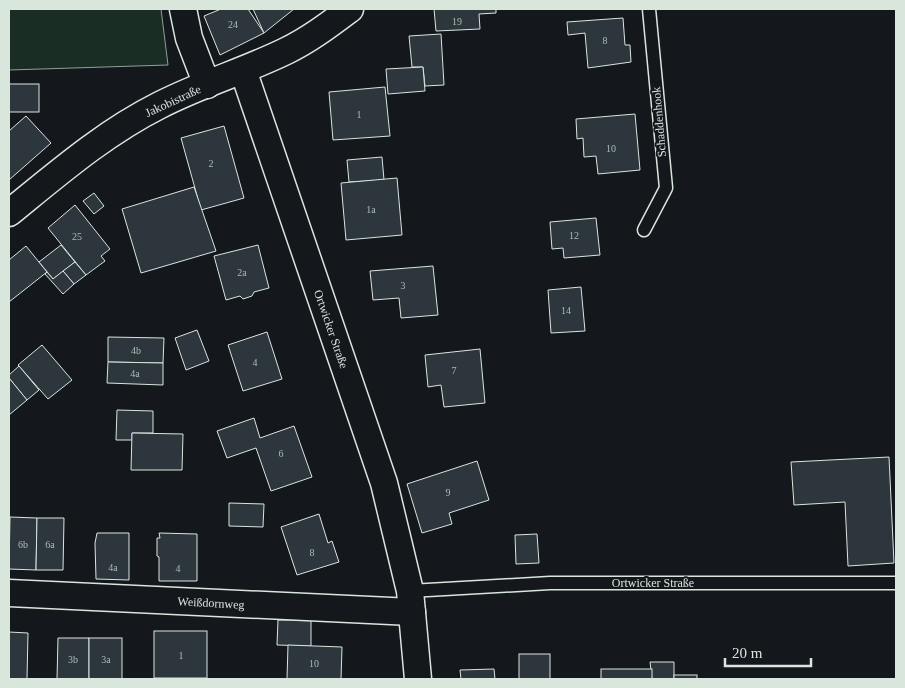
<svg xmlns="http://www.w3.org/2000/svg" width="905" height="688" viewBox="0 0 905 688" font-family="'Times New Roman',serif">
<rect width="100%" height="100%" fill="#14181c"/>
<path fill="#1a2d24" stroke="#939e99" d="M9,9h152l7,56 -159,5z"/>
<g fill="#2c363c" stroke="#d8e6dc">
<path d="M221,9h27l16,24 -44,22 -16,-39z"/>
<path d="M253,9h41l-30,24z"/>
<path d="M434,9h62v4l-17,1 1,15 -44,2z"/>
<path d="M623,18l2,27h5l1,17 -43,6 -3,-35 -17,2 -1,-13z"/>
<path d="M441,34l3,51 -19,1 -2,-19h-11l-3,-31z"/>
<path d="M423,67l2,24 -37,3 -2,-25z"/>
<rect x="9" y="84" width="30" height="28"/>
<path d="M385,87l5,49 -57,4 -4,-48z"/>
<path d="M635,114l5,56 -42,4 -2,-18 -12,1 -1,-19 -6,1 -1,-20z"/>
<path d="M26,116l25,27 -42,37v-49z"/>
<path d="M224,126l20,72 -43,12 -20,-72z"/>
<path d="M382,157l2,23 -35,2 -2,-22z"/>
<path d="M397,178l5,57 -56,5 -5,-57z"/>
<path d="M194,187l22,64 -75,22 -19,-64z"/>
<path d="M94,193l10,13 -10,8 -11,-13z"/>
<path d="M75,205l35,44 -9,7 4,5 -19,14 -38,-47z"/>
<path d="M596,218l4,37 -36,3 -1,-10 -11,1 -2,-27z"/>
<path d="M61,245l14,17 -22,17 -14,-17z"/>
<path d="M258,245l11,43 -15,4 -2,4 -9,3 -3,-3 -14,4 -12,-44z"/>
<path d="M26,246l21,26 -38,30v-42z"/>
<path d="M75,262l11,13 -12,9 -11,-13z"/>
<path d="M433,266l5,49 -37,3 -2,-20 -26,2 -3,-29z"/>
<path d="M63,271l11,13 -11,10 -18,-20 2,-2 6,7z"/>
<path d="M581,287l4,44 -34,2 -3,-43z"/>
<path d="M197,330l12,31 -23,9 -11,-32z"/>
<path d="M267,332l15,47 -39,12 -15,-46z"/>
<path d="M108,337l56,1 -1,25 -55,-1z"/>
<path d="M42,345l30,35 -24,19 -30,-34z"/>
<path d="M480,349l5,54 -41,4 -3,-22 -13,2 -3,-32z"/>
<path d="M108,362l55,1v22l-56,-2z"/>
<path d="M19,366l20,24 -12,10 -18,-22v-3z"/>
<path d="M9,378l18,22 -18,15z"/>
<path d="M117,410l36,1v22h-21v7h-16z"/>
<path d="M254,418l6,20 34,-12 18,51 -41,14 -15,-43 -29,10 -10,-27z"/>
<path d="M132,433l51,1 -1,36h-51z"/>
<path d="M889,457l5,106 -46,3 -3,-64 -51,3 -3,-43z"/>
<path d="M477,461l12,39 -40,13 3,11 -30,9 -15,-49z"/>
<path d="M229,503l35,1 -1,23 -34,-1z"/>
<path d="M319,514l9,29 4,-2 7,21 -42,13 -16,-48z"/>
<path d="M10,517l27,1 -1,52 -27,-1z"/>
<path d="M37,518h27l-1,52h-27z"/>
<path d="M97,533h32v47l-33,-1 -1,-36z"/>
<path d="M159,533l38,1v47h-38v-24l-2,-1v-18h3z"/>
<path d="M537,534l2,29 -23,1 -1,-29z"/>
<path d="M278,620h33v26l-34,-1z"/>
<rect x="154" y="631" width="53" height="47"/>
<path d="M9,632l19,1 -1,46h-18z"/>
<path d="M58,638h31v41h-32z"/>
<rect x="89" y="638" width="33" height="41"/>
<path d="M288,645l54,2 -1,32h-54z"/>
<rect x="519" y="654" width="31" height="25"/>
<path d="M650,662h24v17h-22z"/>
<path d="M494,669l1,10h-34l-1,-9z"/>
<rect x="601" y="669" width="51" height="10"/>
<rect x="674" y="675" width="23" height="4"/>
</g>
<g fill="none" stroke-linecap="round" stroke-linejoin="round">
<g stroke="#d8e6dc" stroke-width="15">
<g id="lane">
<path d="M644,230l22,-42 -17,-179"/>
<path d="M410,591l140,-8h346"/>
</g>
</g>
<g stroke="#d8e6dc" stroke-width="29">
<g id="street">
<path d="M183,9l6,29 18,47"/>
<path d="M243,70l141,413 26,108 8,88"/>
<path d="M9,213c48,-39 95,-80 151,-108 41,-21 85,-34 126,-54 23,-11 44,-27 64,-42"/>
<path d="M9,593l403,19"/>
</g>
</g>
<use href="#lane" stroke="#14181c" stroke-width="12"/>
<use href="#street" stroke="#14181c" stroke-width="26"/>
</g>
<g text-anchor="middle" stroke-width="4" stroke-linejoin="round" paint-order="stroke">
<g font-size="10" fill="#adbab4">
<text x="457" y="25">19</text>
<text x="233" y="28">24</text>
<text x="605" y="44">8</text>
<text x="359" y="118">1</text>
<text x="611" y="152">10</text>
<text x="211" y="167">2</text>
<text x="371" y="213">1a</text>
<text x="574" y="239">12</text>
<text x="77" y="240">25</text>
<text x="242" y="276">2a</text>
<text x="403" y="289">3</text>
<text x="566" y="314">14</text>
<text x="136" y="354">4b</text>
<text x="255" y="366">4</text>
<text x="454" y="374">7</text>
<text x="135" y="377">4a</text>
<text x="281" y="457">6</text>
<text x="448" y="496">9</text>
<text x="23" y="548">6b</text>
<text x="50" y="548">6a</text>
<text x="312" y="556">8</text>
<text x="113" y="571">4a</text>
<text x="178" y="572">4</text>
<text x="181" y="659">1</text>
<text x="73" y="663">3b</text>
<text x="106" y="663">3a</text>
<text x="314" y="667">10</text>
</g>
<g font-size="12" fill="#d8e6dc" stroke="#14181c">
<text transform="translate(173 101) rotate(-25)" y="4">Jakobistraße</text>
<text transform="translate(659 122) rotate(-95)" y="4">Schaddenhook</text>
<text transform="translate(331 329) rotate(71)" y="4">Ortwicker Straße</text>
<text x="653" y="587">Ortwicker Straße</text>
<text transform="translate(211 603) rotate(3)" y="4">Weißdornweg</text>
</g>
</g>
<rect width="905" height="688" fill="none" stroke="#d8e6dc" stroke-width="20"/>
<path d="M725 658v8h86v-8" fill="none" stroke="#d8e6dc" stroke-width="2.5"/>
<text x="732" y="658" font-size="15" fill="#d8e6dc" stroke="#14181c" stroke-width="4" paint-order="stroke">20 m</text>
</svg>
